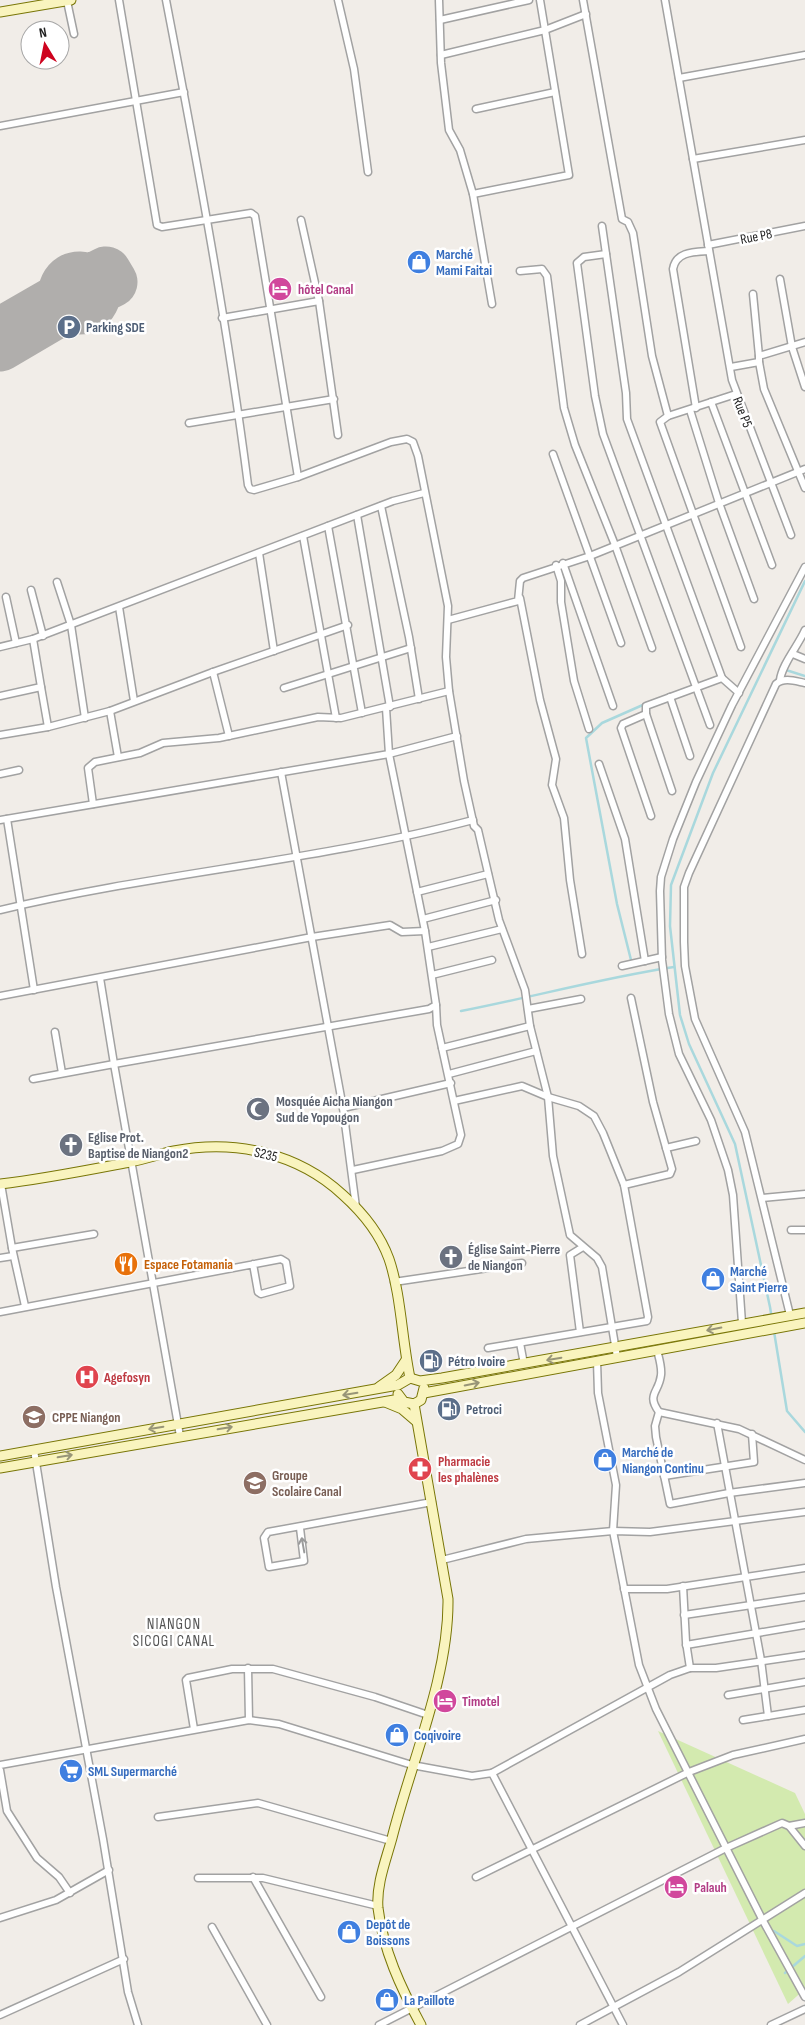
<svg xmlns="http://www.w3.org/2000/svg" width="805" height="2025" viewBox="0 0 805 2025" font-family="'Sofia Sans Condensed',sans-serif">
<rect width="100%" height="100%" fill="#f1ede8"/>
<path fill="#d3eaaf" d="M658,1731l137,62 10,21v175l-17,15z"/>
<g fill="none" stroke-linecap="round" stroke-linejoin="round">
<g stroke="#a9d8dd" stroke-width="2.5">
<path d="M805,581l-92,192 -42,112 -1,41 10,89 9,29 46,100 35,163 17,104 18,21"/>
<path d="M786,670l19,6"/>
<path d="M631,960l-14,-56 -31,-166 16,-15 43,-19"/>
<path d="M461,1011c72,-14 141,-33 213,-44"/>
<path d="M774,1931l23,15 8,-2"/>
<path d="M785,1973l20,-17"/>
</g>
<path stroke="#b0aeac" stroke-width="51" d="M0,333l63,-36c0,-17 13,-25 27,-17l16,-8 6,10 -16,8c-1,17 -13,23 -28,16l-68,40"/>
<g stroke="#a2a2a2" stroke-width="9">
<g id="street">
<path d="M119,0l38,225 5,2 89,-14 4,3 43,261"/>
<path d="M166,0c31,161 61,322 82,485l2,4 4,1 44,-13 93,-35 16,-3 6,3 5,14 30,150 -2,51 3,34 15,90 10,45 4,4 21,90 26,70 5,36 18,71 5,59 17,79 27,23 5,9 15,90"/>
<path d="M338,0l16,69 14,103"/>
<path d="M439,0l2,63 8,67 11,20 13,44 19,110"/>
<path d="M583,0l39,219 6,3 5,11 19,123 16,60"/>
<path d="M665,0l67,380 59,155"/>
<path d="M67,1l7,33"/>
<path d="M440,20l89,-20"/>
<path d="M441,55l104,-25 41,-16"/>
<path d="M679,78l126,-23"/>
<path d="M476,109l79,-17"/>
<path d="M0,126l184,-34"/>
<path d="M693,159l112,-19"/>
<path d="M473,194l96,-19 -29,-175"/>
<path d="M301,220l18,81 19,134"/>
<path d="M602,226l24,167 1,26 95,259"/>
<path d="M708,245l97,-19"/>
<path d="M606,254l-22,3 -7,6 18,133 8,38 107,291"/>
<path d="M520,271l22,-2 5,7 17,132 11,37 40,100 37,103"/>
<path d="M780,279l12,68 13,40"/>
<path d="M753,294l6,62"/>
<path d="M222,318l97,-17"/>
<path d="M759,362l5,27 41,99"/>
<path d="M731,367l28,-5v-6l46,-14"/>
<path d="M736,394l-68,22 -8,6 81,225"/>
<path d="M711,402l61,163"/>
<path d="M696,408l-23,-139c3,-18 22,-17 36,-18"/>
<path d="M690,410l29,93 35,96"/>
<path d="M189,423l145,-24"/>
<path d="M553,454l68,189"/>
<path d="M381,506l28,131 10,62"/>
<path d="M357,515l33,192"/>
<path d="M328,526l34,187"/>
<path d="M303,536l33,182"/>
<path d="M259,553l15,98"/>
<path d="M563,563l50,143"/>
<path d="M556,565l5,16v21l13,79 15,48"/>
<path d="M57,582l14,43 14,93"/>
<path d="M31,590l12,46"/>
<path d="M6,597l10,46"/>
<path d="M520,598l20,102 16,59 -4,26 12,33 6,62 12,74"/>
<path d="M119,607l15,94"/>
<path d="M448,620l70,-19 2,-20 3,-3 67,-22 215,-87"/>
<path d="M0,647l33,-8 360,-138 31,-8"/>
<path d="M793,654l12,5"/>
<path d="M213,672l16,64"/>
<path d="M780,680c2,-16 18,-34 25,-50"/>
<path d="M41,687l7,40"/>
<path d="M284,688l127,-40"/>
<path d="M0,696l41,-9 -8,-48"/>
<path d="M670,697l20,59"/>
<path d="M110,711l8,46"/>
<path d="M646,714l-23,10 -2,4 30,88"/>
<path d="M0,735l48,-8 62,-16 103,-39 135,-47"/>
<path d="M599,764l26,75 20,122"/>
<path d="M281,772l62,336 13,99"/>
<path d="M0,774l19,-4"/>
<path d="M672,791l-26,-77v-8l76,-28 17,15"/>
<path d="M93,804l-5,-36 7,-6 45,-9 23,-10 56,-5 99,-21 23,1 108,-27"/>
<path d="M7,819l27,171"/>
<path d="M0,820l389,-66 68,-18"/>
<path d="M417,892l71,-18"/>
<path d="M0,910c156,-37 318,-49 473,-90"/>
<path d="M423,919l73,-19"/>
<path d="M428,947l74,-18"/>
<path d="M622,966l40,-9"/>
<path d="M432,975l60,-15"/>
<path d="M100,978l14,86 315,-55 7,-4 -11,-74 -36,-177 -3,-46"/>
<path d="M0,996l312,-59 78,-12 12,7 23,-1"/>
<path d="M528,1009l53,-10"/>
<path d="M55,1032l7,41"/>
<path d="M442,1048l88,-22"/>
<path d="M449,1074l87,-23"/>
<path d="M33,1079l81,-15 66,372"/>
<path d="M454,1101l68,-15 26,11 31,9 15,10 9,17 21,52 24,132 -1,4 -159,27"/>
<path d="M343,1108l108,-25"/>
<path d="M666,1148l30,-7"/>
<path d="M353,1170l89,-19 16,-7 3,-9 -24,-110 -1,-20"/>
<path d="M1,1184l11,64 13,58"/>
<path d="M624,1185l46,-11 2,-5 -19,-67 -22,-104"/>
<path d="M762,1198l43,-4"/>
<path d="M791,1230h14"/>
<path d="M12,1248l82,-14"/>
<path d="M0,1258l13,-2"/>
<path d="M394,1282l128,-19"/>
<path d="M0,1312l281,-53 5,3 4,24 -29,8 -3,-2 -5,-28"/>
<path d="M790,1315l-45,-183 -50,-113 -10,-53 -1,-24v-55l5,-14 87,-189c8,-7 19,-3 29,-1"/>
<path d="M742,1323l-9,-128 -5,-25 -17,-50 -32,-66 -10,-40 -7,-54 -2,-69 1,-14 12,-38 23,-57 36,-77 73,-138"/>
<path d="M580,1332l-10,-77 13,-8"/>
<path d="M520,1343l4,21"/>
<path d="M657,1350c2,8 5,17 4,25 -2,18 -15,19 -2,37l80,17 66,31"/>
<path d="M597,1361l1,32 18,92 -3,46 26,134 17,44 106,210 43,78"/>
<path d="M659,1412l-4,14 1,11 14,67 59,-11 76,-10"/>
<path d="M717,1423l44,237 7,56"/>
<path d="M34,1450l22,137 47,252 25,153 10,33"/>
<path d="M664,1476l90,-14 -2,-28"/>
<path d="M300,1528l4,33 -35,6 -5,-29 4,-6 164,-30"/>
<path d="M442,1560l84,-21 87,-8 37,1 155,-20"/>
<path d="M624,1589h43l138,-21"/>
<path d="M684,1615l121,-18"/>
<path d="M686,1645l119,-20"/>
<path d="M248,1668l1,52"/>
<path d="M690,1668h26l89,-13"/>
<path d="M728,1695l77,-13"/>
<path d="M743,1720l62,-10"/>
<path d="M194,1729l-8,-49 2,-2 44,-9h41l102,28 53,18"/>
<path d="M0,1765l249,-45 30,4 133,41 60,11 20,-3 131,252"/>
<path d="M0,1770l7,41 30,47 22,19 11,16"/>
<path d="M492,1773l178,-98 20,-7 -4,-26 -3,-56"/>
<path d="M158,1817l100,-14 133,38"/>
<path d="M789,1826l16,-3"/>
<path d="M253,1877l68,120"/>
<path d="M476,1877l213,-105 44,-17 72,-16"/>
<path d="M198,1878h65l115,28"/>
<path d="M0,1918l56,-18 53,-30"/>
<path d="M212,1927l55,98"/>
<path d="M0,2015l124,-56"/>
<path d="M379,2025l347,-177 56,-25 7,3 16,20"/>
<path d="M580,2025l99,-53 126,-79"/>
<path d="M771,2025l34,-16"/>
</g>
</g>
<g stroke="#797607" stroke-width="11">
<g id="secondary">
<path d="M0,12l71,-12"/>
<path d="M0,1184c43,-5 88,-14 130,-22 15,-3 30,-8 44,-11 61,-12 124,2 169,44 19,17 37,39 46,64 12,35 13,81 21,119"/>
<path d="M379,1387l17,-12 10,-15"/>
<path d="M424,1393l381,-70"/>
<path d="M398,1394l6,8 10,2 7,-4 3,-12"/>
<path d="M385,1402l17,7 14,12"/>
<path d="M414,1404l34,195c1,78 -37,163 -56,239 -6,22 -16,47 -14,70 5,42 23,80 43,117"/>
<path d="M0,1456l398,-71 12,-7 10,3 22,-3 363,-65"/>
<path d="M0,1468l400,-69"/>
</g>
</g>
<use href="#street" stroke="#fff" stroke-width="6"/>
<use href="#secondary" stroke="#f9f4be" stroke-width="9"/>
</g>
<defs><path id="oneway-shaft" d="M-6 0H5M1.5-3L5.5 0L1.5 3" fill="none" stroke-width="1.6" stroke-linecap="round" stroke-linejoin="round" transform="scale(1.25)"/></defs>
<g stroke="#989577">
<use href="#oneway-shaft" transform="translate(714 1329) rotate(169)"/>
<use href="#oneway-shaft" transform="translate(554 1359) rotate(170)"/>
<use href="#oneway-shaft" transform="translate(472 1384) rotate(-11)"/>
<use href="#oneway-shaft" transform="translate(350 1394) rotate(171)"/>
<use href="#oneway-shaft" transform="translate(156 1428) rotate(170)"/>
<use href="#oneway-shaft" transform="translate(225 1428) rotate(-10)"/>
<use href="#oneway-shaft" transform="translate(65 1456) rotate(-10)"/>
</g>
<use stroke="#9b9b9b" href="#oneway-shaft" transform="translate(303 1545) rotate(-100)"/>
<defs>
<g id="shop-disc" transform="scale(1.25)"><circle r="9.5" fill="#3f7fe0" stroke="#fff"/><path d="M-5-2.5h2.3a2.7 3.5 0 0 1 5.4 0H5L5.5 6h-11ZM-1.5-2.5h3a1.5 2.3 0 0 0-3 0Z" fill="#fff"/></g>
<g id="hotel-disc" transform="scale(1.25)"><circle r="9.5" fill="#d1479c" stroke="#fff"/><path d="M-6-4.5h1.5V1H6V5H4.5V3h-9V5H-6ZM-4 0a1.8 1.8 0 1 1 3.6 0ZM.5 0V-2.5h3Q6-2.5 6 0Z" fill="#fff"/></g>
<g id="parking-disc" transform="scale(1.25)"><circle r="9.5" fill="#5c6f8a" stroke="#fff"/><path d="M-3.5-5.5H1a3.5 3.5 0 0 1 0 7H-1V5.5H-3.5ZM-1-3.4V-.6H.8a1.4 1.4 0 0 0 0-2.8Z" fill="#fff"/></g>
<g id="mosque-disc" transform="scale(1.25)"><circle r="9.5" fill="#6b7280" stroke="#fff"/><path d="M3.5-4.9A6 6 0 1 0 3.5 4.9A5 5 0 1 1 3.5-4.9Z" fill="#fff"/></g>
<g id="church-disc" transform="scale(1.25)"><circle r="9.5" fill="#6b7280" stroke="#fff"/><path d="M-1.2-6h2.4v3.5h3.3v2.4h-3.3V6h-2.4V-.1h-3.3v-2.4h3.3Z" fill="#fff"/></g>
<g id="restaurant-disc" transform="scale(1.25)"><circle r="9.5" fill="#e8710a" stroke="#fff"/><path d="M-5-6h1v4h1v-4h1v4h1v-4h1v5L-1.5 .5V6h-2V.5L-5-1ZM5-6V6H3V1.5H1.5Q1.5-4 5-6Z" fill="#fff"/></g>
<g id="fuel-disc" transform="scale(1.25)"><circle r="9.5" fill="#5c6f8a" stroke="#fff"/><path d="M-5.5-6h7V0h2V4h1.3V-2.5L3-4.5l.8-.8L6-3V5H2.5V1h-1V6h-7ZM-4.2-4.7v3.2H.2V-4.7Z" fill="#fff"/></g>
<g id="hospital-disc" transform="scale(1.25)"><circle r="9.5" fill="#e0444e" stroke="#fff"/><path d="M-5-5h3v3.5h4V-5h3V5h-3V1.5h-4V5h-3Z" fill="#fff"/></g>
<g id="school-disc" transform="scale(1.25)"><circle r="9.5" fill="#8d6e63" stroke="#fff"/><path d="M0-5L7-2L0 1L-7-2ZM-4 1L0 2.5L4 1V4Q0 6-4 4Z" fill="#fff"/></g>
<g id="pharmacy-disc" transform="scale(1.25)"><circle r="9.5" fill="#e0444e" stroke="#fff"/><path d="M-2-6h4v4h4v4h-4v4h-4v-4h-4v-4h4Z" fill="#fff"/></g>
<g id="supermarket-disc" transform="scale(1.25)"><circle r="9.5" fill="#3f7fe0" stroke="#fff"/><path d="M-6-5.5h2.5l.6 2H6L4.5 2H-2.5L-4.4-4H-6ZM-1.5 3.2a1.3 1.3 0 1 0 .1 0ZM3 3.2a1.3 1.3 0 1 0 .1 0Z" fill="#fff"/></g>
</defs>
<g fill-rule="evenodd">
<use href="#shop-disc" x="419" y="262"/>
<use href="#hotel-disc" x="280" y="289"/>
<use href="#parking-disc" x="69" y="327"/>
<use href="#mosque-disc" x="258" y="1109"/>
<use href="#church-disc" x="71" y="1145"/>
<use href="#church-disc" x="451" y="1257"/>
<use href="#restaurant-disc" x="126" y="1264"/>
<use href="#shop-disc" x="713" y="1279"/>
<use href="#fuel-disc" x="431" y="1361"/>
<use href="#hospital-disc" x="87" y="1377"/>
<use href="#fuel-disc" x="449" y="1409"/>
<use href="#school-disc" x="34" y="1417"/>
<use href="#shop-disc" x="605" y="1460"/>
<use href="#pharmacy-disc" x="420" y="1469"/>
<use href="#school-disc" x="255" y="1483"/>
<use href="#hotel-disc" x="445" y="1701"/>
<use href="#shop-disc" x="397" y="1735"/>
<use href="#supermarket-disc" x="71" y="1771"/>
<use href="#hotel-disc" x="676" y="1887"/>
<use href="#shop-disc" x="349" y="1932"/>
<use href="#shop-disc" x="387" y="2000"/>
</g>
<g text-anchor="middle" stroke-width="5" stroke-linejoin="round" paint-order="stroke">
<g font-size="14" fill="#212121" stroke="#fff">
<text transform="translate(756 236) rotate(-11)" y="5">Rue P8</text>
<text transform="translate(743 412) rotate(69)" y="5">Rue P5</text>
<text transform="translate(266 1154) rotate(13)" y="5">S235</text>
</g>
<g font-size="14" font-weight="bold" fill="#366cbe" stroke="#fff" text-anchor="start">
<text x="436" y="259">Marché<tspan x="436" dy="16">Mami Faitai</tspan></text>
<text x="730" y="1276">Marché<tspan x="730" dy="16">Saint Pierre</tspan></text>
<text x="622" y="1457">Marché de<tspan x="622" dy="16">Niangon Continu</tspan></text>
<text x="414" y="1740">Coqivoire</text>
<text x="88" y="1776">SML Supermarché</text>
<text x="366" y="1929">Depôt de<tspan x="366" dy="16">Boissons</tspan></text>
<text x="404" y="2005">La Paillote</text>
</g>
<g font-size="14" font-weight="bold" fill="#b23c85" stroke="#fff" text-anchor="start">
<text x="298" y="294">hôtel Canal</text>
<text x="462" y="1706">Timotel</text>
<text x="694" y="1892">Palauh</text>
</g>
<g font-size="14" font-weight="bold" fill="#4e5e75" stroke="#fff" text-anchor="start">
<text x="86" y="332">Parking SDE</text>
<text x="448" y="1366">Pétro Ivoire</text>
<text x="466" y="1414">Petroci</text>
</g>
<g font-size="14" font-weight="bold" fill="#5b616d" stroke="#fff" text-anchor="start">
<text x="276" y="1106">Mosquée Aicha Niangon<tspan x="276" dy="16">Sud de Yopougon</tspan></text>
<text x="88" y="1142">Eglise Prot.<tspan x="88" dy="16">Baptise de Niangon2</tspan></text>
<text x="468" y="1254">Église Saint-Pierre<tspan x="468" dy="16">de Niangon</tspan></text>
</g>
<g font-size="14" font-weight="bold" fill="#c56008" stroke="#fff" text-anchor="start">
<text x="144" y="1269">Espace Fotamania</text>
</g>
<g font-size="14" font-weight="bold" fill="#be3a42" stroke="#fff" text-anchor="start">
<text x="104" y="1382">Agefosyn</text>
<text x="438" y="1466">Pharmacie<tspan x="438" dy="16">les phalènes</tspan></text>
</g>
<g font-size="14" font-weight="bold" fill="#785e54" stroke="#fff" text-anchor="start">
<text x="52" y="1422">CPPE Niangon</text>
<text x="272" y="1480">Groupe<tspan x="272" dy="16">Scolaire Canal</tspan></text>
</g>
<g font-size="15" letter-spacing="1" fill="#545454" stroke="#fff">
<text x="174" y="1629">NIANGON<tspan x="174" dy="17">SICOGI CANAL</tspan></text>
</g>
</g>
<g transform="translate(45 45) rotate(350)"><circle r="24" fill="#ffffff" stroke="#a6a6a6"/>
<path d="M0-4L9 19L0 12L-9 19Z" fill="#ce031e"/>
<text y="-8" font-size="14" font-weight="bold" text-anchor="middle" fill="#212121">N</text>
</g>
</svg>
